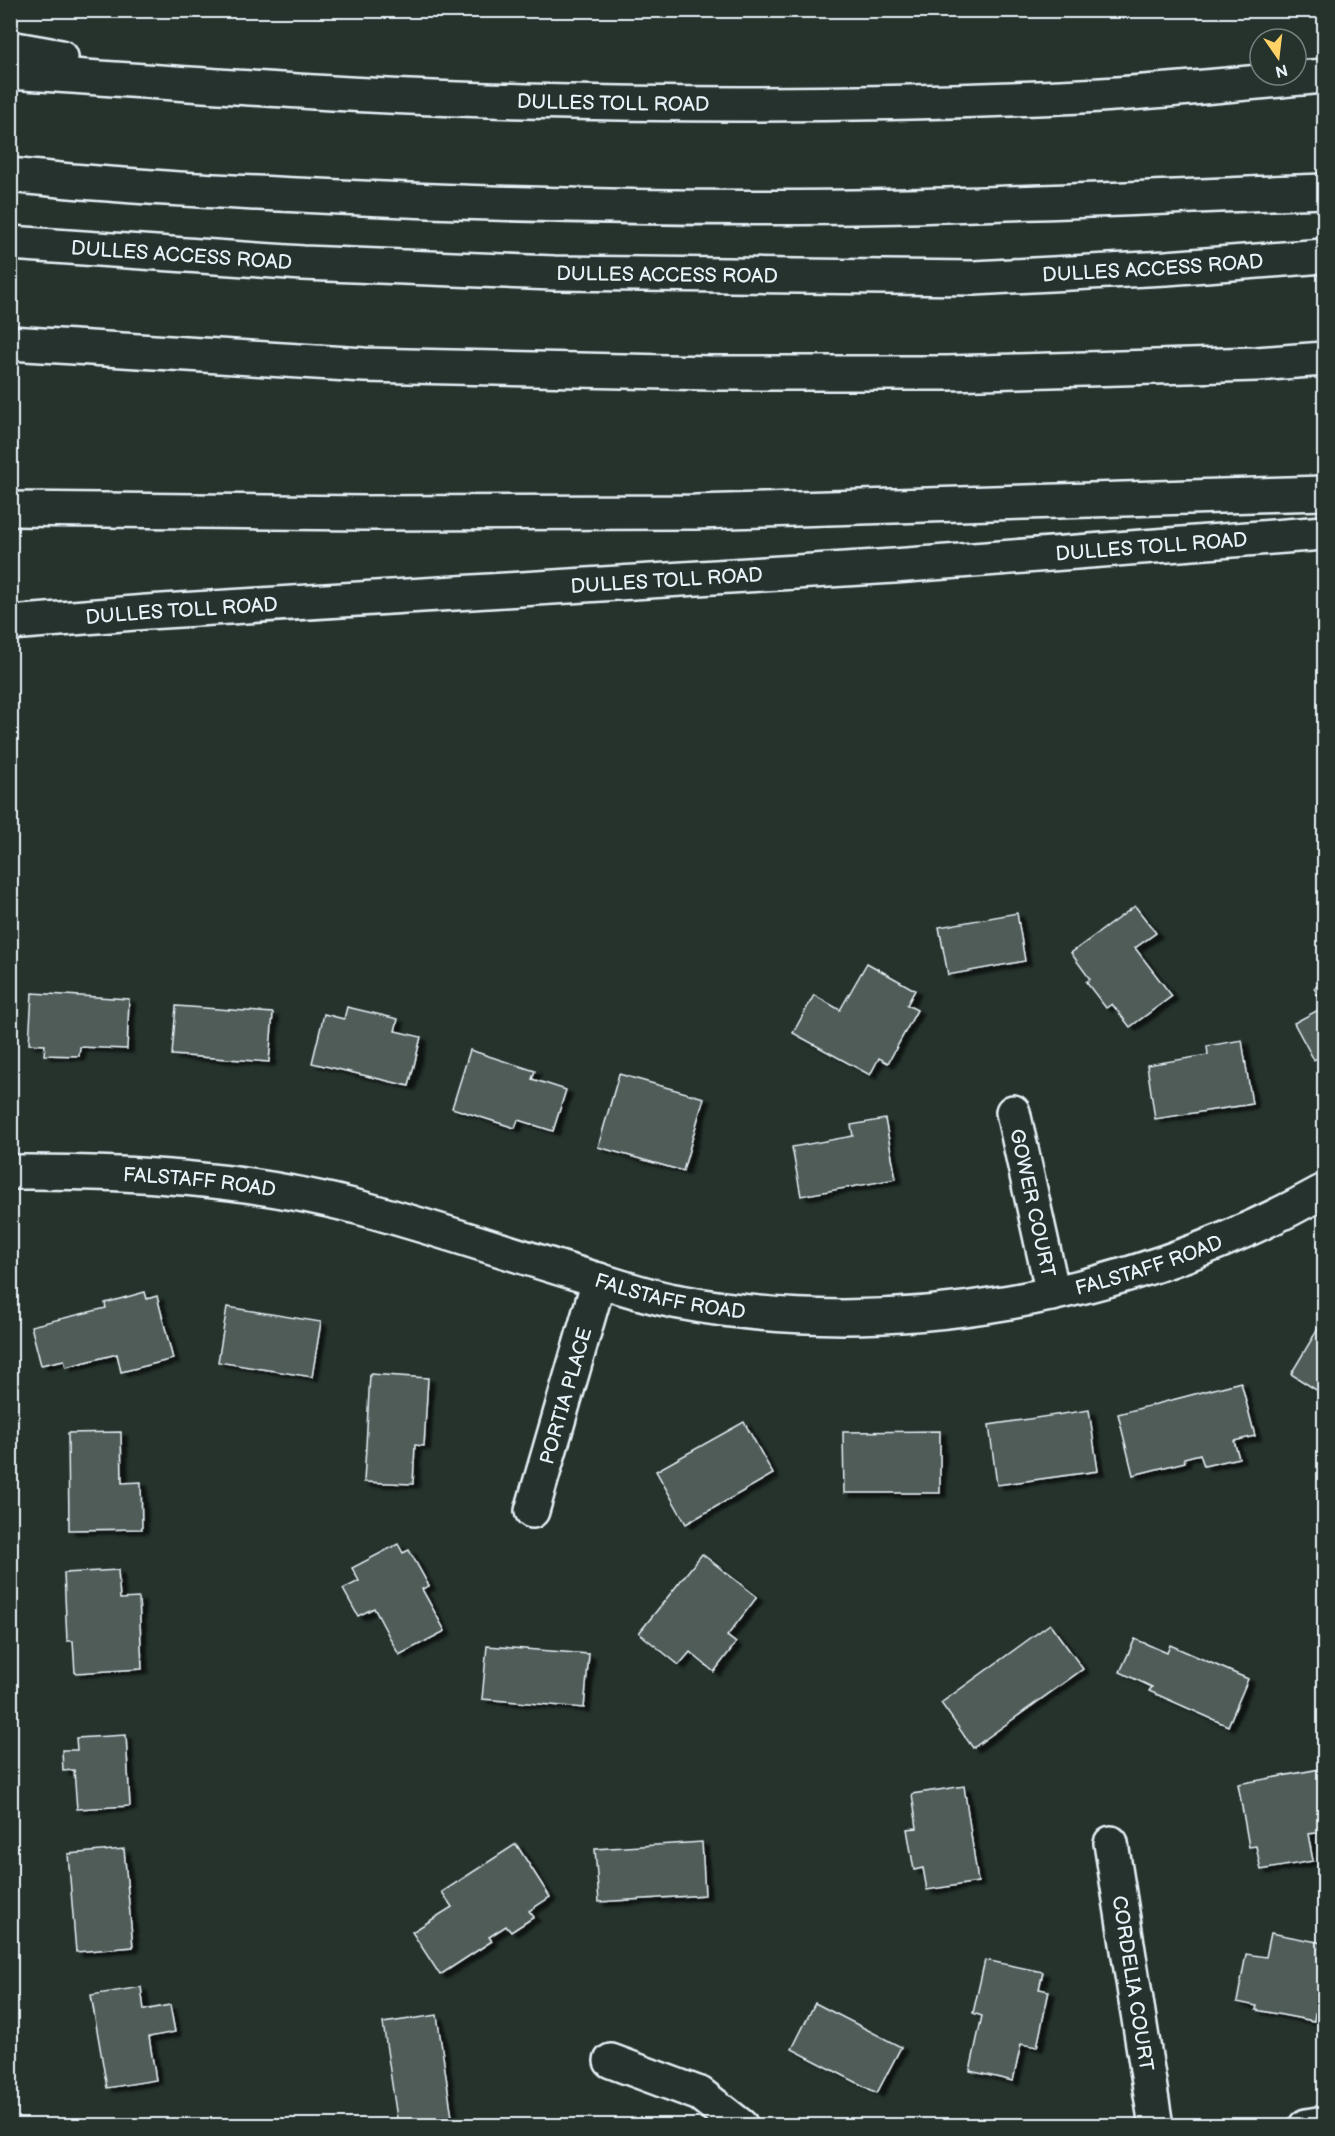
<svg xmlns="http://www.w3.org/2000/svg" width="1335" height="2136" viewBox="0 0 1335 2136" font-family="'Balsamiq Sans',sans-serif">
<defs>
<filter id="shadow"><feDropShadow dx="6" dy="4" stdDeviation="1.5" flood-color="#0009"/></filter>
</defs>
<rect width="100%" height="100%" fill="#26332d"/>
<filter id="ink" filterUnits="userSpaceOnUse"><feTurbulence type="fractalNoise" baseFrequency=".0167" numOctaves="2"/><feDisplacementMap in="SourceGraphic" scale="12" xChannelSelector="R" yChannelSelector="G"/><feConvolveMatrix kernelMatrix="1 2 1 2 8 2 1 2 1" color-interpolation-filters="sRGB"/></filter>
<g filter="url(#ink)">
<g fill="#505c59" stroke="#e8f1f8" stroke-width="1.5" filter="url(#shadow)">
<path d="M1135,906l21,27 -21,15 37,48 -42,31 -18,-23 -6,4 -20,-26 4,-3 -19,-26z"/>
<path d="M1017,913l8,48 -77,14 -9,-48z"/>
<path d="M867,963l48,27 -8,15 10,5 -29,53 -9,-5 -9,17 -77,-42 21,-38 26,15z"/>
<path d="M1324,982v72l-10,6 -20,-37 30,-16 -10,-19z"/>
<path d="M32,993l97,6 -2,50 -47,-2 -1,9 -35,-1 1,-10 -16,-1z"/>
<path d="M176,1006l97,7 -4,49 -97,-7z"/>
<path d="M347,1007l51,12 -3,12 26,6 -12,49 -97,-23 12,-49 20,5z"/>
<path d="M1242,1040l10,64 -97,15 -8,-54 61,-10 -1,-9z"/>
<path d="M470,1050l65,21 -3,8 34,11 -13,41 -35,-11 -3,8 -63,-20z"/>
<path d="M619,1074l85,24 -21,73 -85,-24z"/>
<path d="M885,1119l11,60 -95,17 -9,-49 61,-11 -2,-11z"/>
<path d="M145,1292l2,7 10,-3 16,63 -52,13 -4,-18 -51,13 -2,-7 -23,5 -10,-39 75,-18 -1,-5z"/>
<path d="M227,1307l94,15 -9,55 -94,-15z"/>
<path d="M1320,1325l4,3v67l-33,-21z"/>
<path d="M370,1374l58,4 -4,68 -9,-1 -2,39 -49,-2z"/>
<path d="M1241,1382l14,54 -21,5 5,17 -35,8 -4,-12 -16,4 1,4 -52,13 -15,-61z"/>
<path d="M1089,1410l9,61 -101,14 -8,-60z"/>
<path d="M744,1422l29,52 -87,50 -30,-53z"/>
<path d="M940,1431v62h-96l-1,-61z"/>
<path d="M121,1432l1,51 19,-1 1,47 -73,1 -1,-97z"/>
<path d="M398,1544l5,9 6,-3 20,36 -7,3 23,42 -46,24 -25,-47 -16,8 -15,-27 16,-8 -7,-13z"/>
<path d="M702,1554l55,43 -30,39 9,7 -22,29 -24,-20 -11,13 -40,-32z"/>
<path d="M118,1570l2,29 19,-1 3,71 -67,4 -2,-32h-6l-3,-68z"/>
<path d="M1050,1624l33,45 -110,79 -32,-45z"/>
<path d="M1135,1639l32,14 3,-8 78,34 -20,47 -79,-35 3,-4 -32,-15z"/>
<path d="M487,1646l102,8 -5,54 -102,-9z"/>
<path d="M126,1735l4,71 -53,3 -3,-39 -11,1 -1,-21h15l-1,-12z"/>
<path d="M1320,1769l4,26v37l-16,2 5,27 -52,9 -5,-24 -7,1 -11,-63z"/>
<path d="M964,1786l14,96 -51,8 -4,-22 -9,2 -7,-41 10,-1 -5,-34z"/>
<path d="M702,1842l3,53 -106,7 -4,-53z"/>
<path d="M516,1844l34,53 -21,14 5,6 -23,15 -5,-6 -17,11 3,4 -52,34 -28,-43 40,-25 -10,-15z"/>
<path d="M124,1849l9,98 -57,5 -8,-98z"/>
<path d="M1271,1933l52,10 -4,22 5,1v49l-9,-2 -1,8 -58,-11 1,-4 -20,-4 9,-48 20,3z"/>
<path d="M985,1960l58,12 -4,17 10,2 -12,56 -16,-3 -8,37 -43,-10 12,-55 -9,-3z"/>
<path d="M141,1987l3,23 26,-5 5,27 -26,5 7,43 -49,8 -16,-93z"/>
<path d="M815,2003l86,44 -24,46 -85,-44z"/>
<path d="M437,2015l15,102 -54,8 -15,-102z"/>
</g>
<g fill="none" stroke-linecap="round" stroke-linejoin="round">
<g stroke="#e8f1f8" stroke-width="38">
<g id="street">
<path id="s1" d="M1013,1112l40,182"/>
<path id="s2" d="M10,1172c118,-1 237,6 351,36 74,20 148,45 221,67 30,9 61,20 92,26 219,42 456,-2 650,-110"/>
<path id="s3" d="M532,1511l67,-231"/>
<path id="s4" d="M1111,1843l45,283"/>
<path d="M611,2061l89,33 41,32"/>
<path d="M1306,2126l18,-3"/>
</g>
</g>
<g stroke="#e8f1f8" stroke-width="38">
<g id="highway">
<path d="M10,48l51,9"/>
<path id="s5" d="M10,72c172,11 344,25 515,29 185,5 371,4 556,-5 81,-4 162,-13 243,-20"/>
<path d="M10,175c110,12 220,17 330,22 189,9 379,13 568,9 139,-3 278,-10 416,-15"/>
<path id="s6" d="M10,243l293,20 251,10 420,5 192,-10 158,-12"/>
<path d="M10,343l354,22 347,8h236l310,-9 67,-5"/>
<path d="M10,509l355,4 330,-1 629,-19"/>
<path id="s7" d="M10,623l137,-11 747,-46 430,-33"/>
</g>
</g>
<use href="#street" stroke="#26332d" stroke-width="33"/>
<use href="#highway" stroke="#26332d" stroke-width="33"/>
</g>
</g>
<g text-anchor="middle" stroke-width="4.5" stroke-linejoin="round" paint-order="stroke">
<g font-size="20" fill="#e8f1f8" stroke="#26332d">
<text dy="7" stroke="none"><textPath href="#s5" startOffset="604">DULLES TOLL ROAD</textPath></text>
<text dy="7" stroke="none"><textPath href="#s6" startOffset="172">DULLES ACCESS ROAD</textPath></text>
<text dy="7" stroke="none"><textPath href="#s6" startOffset="1144">DULLES ACCESS ROAD</textPath></text>
<text dy="7" stroke="none"><textPath href="#s6" startOffset="658">DULLES ACCESS ROAD</textPath></text>
<text dy="7" stroke="none"><textPath href="#s7" startOffset="1144">DULLES TOLL ROAD</textPath></text>
<text dy="7" stroke="none"><textPath href="#s7" startOffset="658">DULLES TOLL ROAD</textPath></text>
<text dy="7" stroke="none"><textPath href="#s7" startOffset="172">DULLES TOLL ROAD</textPath></text>
<text dy="7" stroke="none"><textPath href="#s2" startOffset="190">FALSTAFF ROAD</textPath></text>
<text dy="7" stroke="none"><textPath href="#s1" startOffset="93">GOWER COURT</textPath></text>
<text dy="7" stroke="none"><textPath href="#s2" startOffset="1162">FALSTAFF ROAD</textPath></text>
<text dy="7" stroke="none"><textPath href="#s2" startOffset="676">FALSTAFF ROAD</textPath></text>
<text dy="7" stroke="none"><textPath href="#s3" startOffset="120">PORTIA PLACE</textPath></text>
<text dy="7" stroke="none"><textPath href="#s4" startOffset="142">CORDELIA COURT</textPath></text>
</g>
</g>
<rect width="1335" height="2136" fill="none" stroke="#26332d" stroke-width="36"/>
<rect x="18" y="18" width="1299" height="2100" fill="none" stroke="#e8f1f8" stroke-width="2" filter="url(#ink)"/>
<g transform="translate(1278 57) rotate(166)"><circle r="28" fill="#26332d" stroke="#747f7e" stroke-width="1.5"/>
<path d="M0-4.5L10 22L0 15L-10 22Z" fill="#ffd166"/>
<text y="-9" font-size="16" font-weight="bold" text-anchor="middle" fill="#e8f1f8">N</text>
</g>
</svg>
